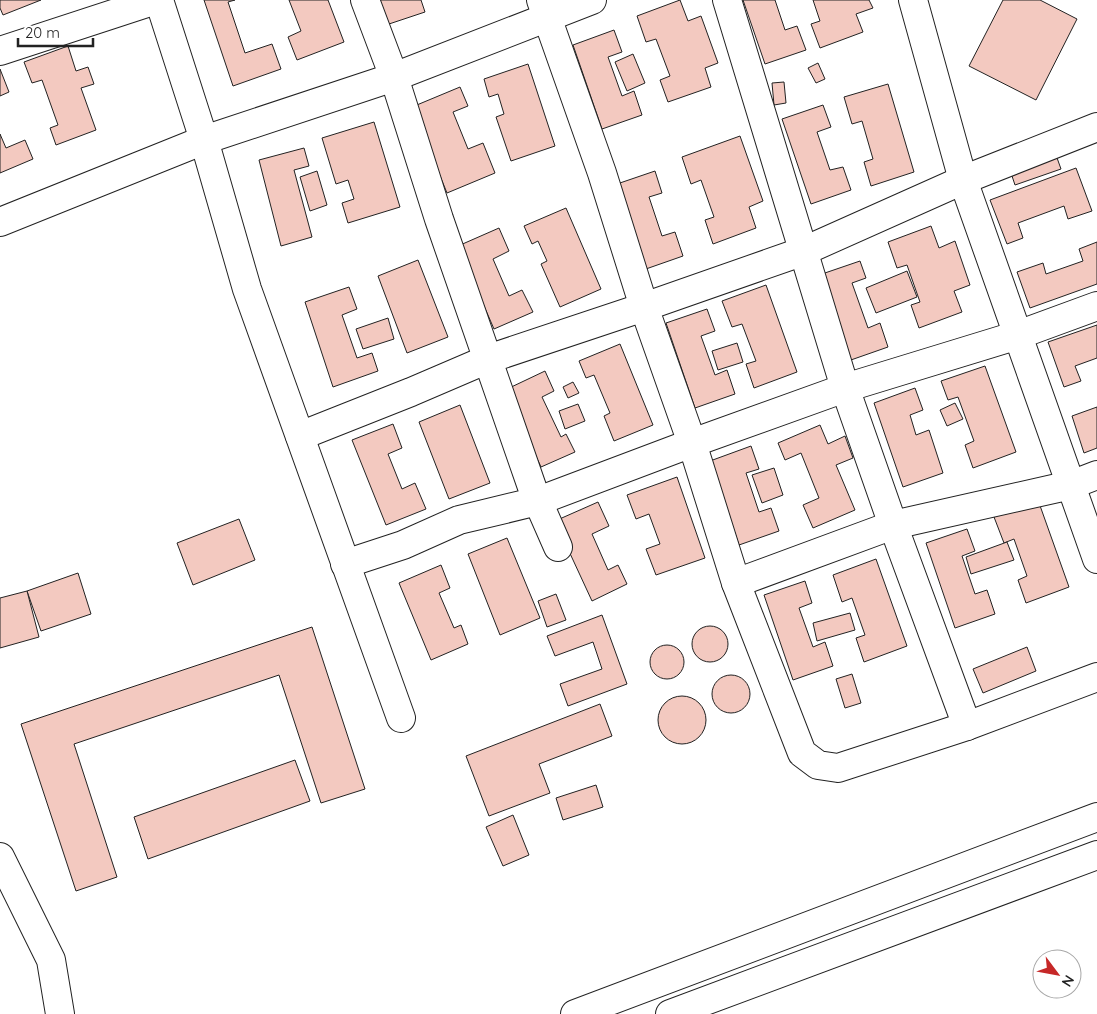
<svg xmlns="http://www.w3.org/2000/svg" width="1097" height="1014" viewBox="0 0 1097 1014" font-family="Quicksand,sans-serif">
<rect width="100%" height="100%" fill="#fff"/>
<g fill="#f3c9c0" stroke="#222">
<path d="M0,0h41l-38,15 -3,-7z"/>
<path d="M204,0h31l-7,2 17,51 27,-9 9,25 -48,17z"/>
<path d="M289,0h39l16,42 -47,18 -9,-23 13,-6z"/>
<path d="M378,0h43l4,12 -39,13z"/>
<path d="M680,0l8,21 13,-5 17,47 -13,5 6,19 -43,15 -8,-22 10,-4 -14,-37 -10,3 -9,-26z"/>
<path d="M743,0h32l10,30 12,-4 9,24 -41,14z"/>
<path d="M813,0h56l4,8 -17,6 7,18 -43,16 -9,-24 9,-3z"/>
<path d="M1003,0h37l37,19 -41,81 -67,-34z"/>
<path d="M614,30l8,22 -14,5 14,39 12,-5 8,24 -40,14 -29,-84z"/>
<path d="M68,46l8,25 12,-4 6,17 -13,4 15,42 -40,15 -6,-17 8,-3 -16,-45 -10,3 -8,-21z"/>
<path d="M633,54l12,29 -18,8 -12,-29z"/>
<path d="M818,63l7,16 -9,4 -8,-15z"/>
<path d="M528,64l27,82 -44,15 -15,-44 8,-3 -6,-20 -9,3 -5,-18z"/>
<path d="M0,69l9,23 -9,4z"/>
<path d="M784,82l2,21 -12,2 -2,-22z"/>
<path d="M888,84l26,88 -43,14 -7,-24 9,-3 -11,-38 -10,3 -8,-27z"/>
<path d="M460,87l8,19 -15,6 15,37 15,-6 12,30 -48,20 -35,-86z"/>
<path d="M823,105l8,22 -14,5 13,38 13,-3 8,23 -40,14 -29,-85z"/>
<path d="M374,122l26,85 -52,16 -6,-20 12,-4 -6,-19 -12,4 -14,-46z"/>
<path d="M0,134l6,14 19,-8 8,19 -33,14z"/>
<path d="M740,136l23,65 -14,6 7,21 -43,16 -8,-24 9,-3 -13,-37 -10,4 -9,-27z"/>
<path d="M304,148l5,18 -15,4 18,67 -31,9 -22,-86z"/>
<path d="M1056,155l5,14 -46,16 -5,-15z"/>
<path d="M1076,168l16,43 -24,8 -4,-13 -46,17 5,15 -16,6 -17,-44z"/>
<path d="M317,171l10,34 -17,6 -10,-34z"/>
<path d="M655,171l7,22 -13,4 13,39 13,-4 8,24 -40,14 -29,-85z"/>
<path d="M566,208l35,81 -41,18 -19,-43 6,-3 -9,-20 -6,3 -8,-18z"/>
<path d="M931,226l8,22 16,-7 15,44 -16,6 8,21 -43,16 -8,-23 9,-3 -13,-37 -10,3 -9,-26z"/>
<path d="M499,228l10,23 -16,8 16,37 13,-6 11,22 -39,17 -36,-83z"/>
<path d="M1097,242v42l-67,24 -13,-36 26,-9 3,11 37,-13 -4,-12z"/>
<path d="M418,260l30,77 -41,16 -29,-77z"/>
<path d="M860,261l6,17 -14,5 16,45 12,-5 8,24 -40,14 -29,-86z"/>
<path d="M907,271l10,26 -41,16 -10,-25z"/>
<path d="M766,285l31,87 -43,16 -8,-24 10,-3 -14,-37 -10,3 -10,-26z"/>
<path d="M349,287l8,22 -15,6 15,43 15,-5 6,18 -45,16 -28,-85z"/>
<path d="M707,309l8,22 -14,5 14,39 12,-5 8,24 -40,14 -29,-85z"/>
<path d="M388,318l6,21 -31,10 -7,-20z"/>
<path d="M1097,325v33l-22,8 6,15 -17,6 -16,-45z"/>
<path d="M737,343l6,19 -25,8 -6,-19z"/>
<path d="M620,344l33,81 -39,16 -10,-25 6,-3 -16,-38 -8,3 -7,-17z"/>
<path d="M985,366l31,86 -43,16 -8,-23 9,-4 -16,-44 -10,3 -7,-19z"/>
<path d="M545,371l9,20 -12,6 19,40 5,-3 9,18 -34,15 -36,-77z"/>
<path d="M573,382l6,11 -11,5 -5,-11z"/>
<path d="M915,388l8,22 -13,5 6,20 13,-5 14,43 -40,14 -29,-84z"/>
<path d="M955,403l8,16 -16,7 -7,-16z"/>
<path d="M578,404l7,17 -20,8 -6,-18z"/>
<path d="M460,405l30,78 -41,16 -30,-77z"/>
<path d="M1097,407v41l-13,5 -12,-37z"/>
<path d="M393,424l9,24 -14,6 14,35 13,-6 11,26 -40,16 -34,-85z"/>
<path d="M820,425l8,19 17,-8 8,22 -17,7 19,45 -42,18 -10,-23 16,-7 -18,-45 -16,7 -7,-17z"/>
<path d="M751,446l8,23 -13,4 13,39 12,-4 8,23 -40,14 -29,-84z"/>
<path d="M774,468l9,27 -21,8 -10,-28z"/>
<path d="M677,477l28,81 -49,17 -10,-26 14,-5 -11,-30 -13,5 -9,-24z"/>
<path d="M1038,500l31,87 -43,16 -8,-23 9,-4 -13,-37 -10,4 -10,-26z"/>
<path d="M598,502l11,24 -17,8 16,36 10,-5 9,19 -35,17 -37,-80z"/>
<path d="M239,519l16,41 -62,25 -16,-42z"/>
<path d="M967,529l8,22 -13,5 13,38 12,-4 8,24 -40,14 -29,-85z"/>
<path d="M507,538l33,80 -40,17 -32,-81z"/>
<path d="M1007,542l7,18 -43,14 -5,-17z"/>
<path d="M876,559l31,87 -43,16 -8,-24 9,-3 -13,-37 -10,4 -9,-27z"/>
<path d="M441,565l9,23 -11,5 15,35 7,-3 7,19 -37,16 -32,-77z"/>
<path d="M78,573l13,41 -50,17 -14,-40z"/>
<path d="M805,581l7,22 -13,5 14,39 12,-5 8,24 -40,14 -29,-85z"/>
<path d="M27,591l12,46 -39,11v-50z"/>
<path d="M556,594l10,26 -19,7 -9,-26z"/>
<path d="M850,613l5,17 -38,11 -4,-18z"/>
<path d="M602,615l25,69 -59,22 -8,-22 42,-15 -9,-27 -38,14 -8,-20z"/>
<circle cx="710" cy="644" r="18"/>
<path d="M312,627l53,162 -44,14 -42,-128 -205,69 43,133 -41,14 -55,-167z"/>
<circle cx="667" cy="662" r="17"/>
<path d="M1027,647l9,24 -53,22 -10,-24z"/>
<path d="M852,674l9,29 -16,5 -9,-29z"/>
<circle cx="731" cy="694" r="19"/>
<circle cx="682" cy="720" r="24"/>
<path d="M600,704l12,32 -73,28 11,29 -61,23 -23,-60z"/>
<path d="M295,760l15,41 -162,58 -14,-42z"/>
<path d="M596,785l7,22 -40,13 -7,-22z"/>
<path d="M513,815l16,40 -26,11 -17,-39z"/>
</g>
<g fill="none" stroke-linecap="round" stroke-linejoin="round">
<g stroke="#222" stroke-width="30">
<g id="minor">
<path d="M159,0l45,140 43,149 154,429"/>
<path d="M365,0l29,77 45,142 94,271 25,57"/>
<path d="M541,0l61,173 42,134 48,136 44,140 66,170 16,12 20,3 129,-42 130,-49"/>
<path d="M727,0l118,388 48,137 74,201"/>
<path d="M913,0l50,180 134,379"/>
<path d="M0,51l156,-51"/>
<path d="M0,222l204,-82 190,-63 198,-77"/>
<path d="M300,436l111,-44 77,-33 156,-52 160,-56 159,-71 134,-53"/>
<path d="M345,564l58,-19 56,-25 79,-19 154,-58 153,-55 173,-53 79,-29"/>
<path d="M736,583l157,-58 178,-40 26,-10"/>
<path d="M0,857l51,103 9,54"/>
</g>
</g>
<g stroke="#222" stroke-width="30">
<g id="highway">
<path d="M575,1014l522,-197"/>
<path d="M670,1014l427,-159"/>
</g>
</g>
<use href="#minor" stroke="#fff" stroke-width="28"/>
<use href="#highway" stroke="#fff" stroke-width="28"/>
</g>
<g transform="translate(1057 974) rotate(122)"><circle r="24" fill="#ffffff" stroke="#a7a7a7"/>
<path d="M0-4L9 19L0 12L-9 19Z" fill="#c62828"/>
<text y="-8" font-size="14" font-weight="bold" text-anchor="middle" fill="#222222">N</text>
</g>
<path d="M18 38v8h75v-8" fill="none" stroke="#222222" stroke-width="2.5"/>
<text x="25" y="38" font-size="15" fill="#222222" stroke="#ffffff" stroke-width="4" paint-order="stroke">20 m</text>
</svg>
